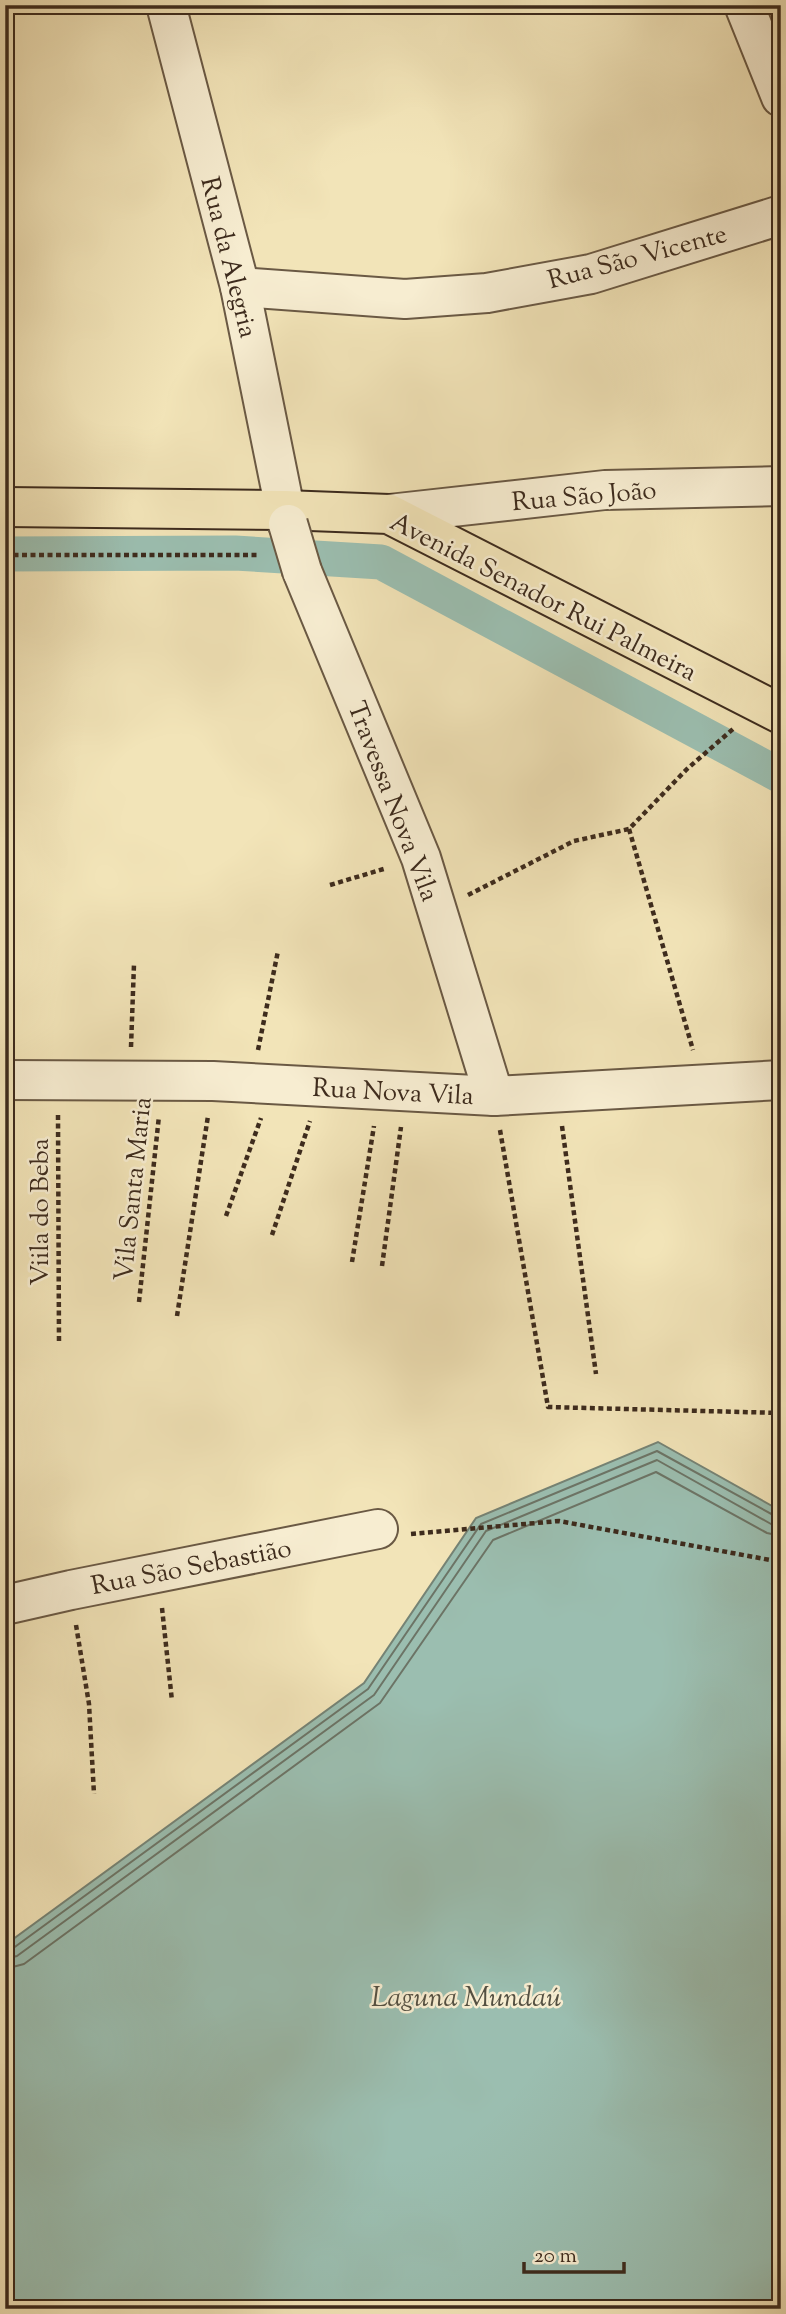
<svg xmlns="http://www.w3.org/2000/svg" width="786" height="2314" viewBox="0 0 786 2314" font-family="'Sorts Mill Goudy',serif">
<rect width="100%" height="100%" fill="#f2e4b8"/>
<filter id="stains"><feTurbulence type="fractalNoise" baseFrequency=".00286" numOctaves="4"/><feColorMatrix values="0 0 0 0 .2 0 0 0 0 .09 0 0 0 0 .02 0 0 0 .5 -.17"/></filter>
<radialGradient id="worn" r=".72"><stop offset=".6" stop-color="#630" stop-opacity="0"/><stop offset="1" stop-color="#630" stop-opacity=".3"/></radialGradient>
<path fill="#9bbeb0" stroke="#758375" stroke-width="2" d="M658,1442l123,69v798h-776v-364l359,-262 112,-165z"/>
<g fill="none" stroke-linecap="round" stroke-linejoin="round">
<g stroke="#6c7466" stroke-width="2">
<path d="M5,1950l7,-1 356,-260 113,-165 176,-73 118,65 6,1"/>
<path d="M5,1959l12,-3 357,-261 112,-164 171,-71 114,64 10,2"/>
<path d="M5,1969l19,-5 356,-261 113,-163 163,-68 111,61 14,3"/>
</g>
<path stroke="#9bbeb0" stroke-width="35" d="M5,554l230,-1 146,9 400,214"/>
<g stroke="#6a5944" stroke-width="42">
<g id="street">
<path d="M166,5l74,282 48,237"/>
<path d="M744,5l37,92"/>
<path d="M240,287l165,12 82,-6 104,-19 190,-59"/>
<path d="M389,514l216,-24 176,-4"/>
<path d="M302,571l119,287 73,238"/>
<path d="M5,1080l208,1 281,15 287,-16"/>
<path d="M5,1605l66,-15 307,-61"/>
</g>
</g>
<g stroke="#3d2b1d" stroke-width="42">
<path id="primary" d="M5,507l279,3 105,4 392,200"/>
</g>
<g stroke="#3d2b1d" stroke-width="4.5" stroke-dasharray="5 3.5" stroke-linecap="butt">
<path d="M5,555h254"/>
<path d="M629,829l64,221"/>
<path d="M330,885l57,-17"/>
<path d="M468,895l106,-54 55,-12 58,-60 46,-40"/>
<path d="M5,971l2,-43"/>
<path d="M131,1047l3,-83"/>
<path d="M258,1050l20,-99"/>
<path d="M58,1115l1,229"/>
<path d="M562,1126l34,248"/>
<path d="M500,1130l48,277 233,6"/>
<path d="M226,1216l35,-98"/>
<path d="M272,1235l38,-114"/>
<path d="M352,1262l22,-136"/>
<path d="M382,1266l19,-139"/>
<path d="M139,1302l20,-186"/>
<path d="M177,1316l31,-200"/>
<path d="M411,1534l148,-13 222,41"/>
<path d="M162,1608l10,93"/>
<path d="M76,1625l13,79 5,90"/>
</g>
<use href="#street" stroke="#f7edd1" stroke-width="38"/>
<use href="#primary" stroke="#f2e4b8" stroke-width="38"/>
<g stroke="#6a5944" stroke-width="42" stroke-linecap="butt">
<path id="street-bridge" d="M288,524l14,47"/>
</g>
<use href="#street-bridge" stroke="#f7edd1" stroke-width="38"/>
</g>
<g text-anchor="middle" stroke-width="5" stroke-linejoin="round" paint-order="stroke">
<g font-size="26" fill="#3d2b1d" stroke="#f7edd1">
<text transform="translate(637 256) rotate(-15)" y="9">Rua São Vicente</text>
<text transform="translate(230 257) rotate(76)" y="9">Rua da Alegria</text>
<text transform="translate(584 495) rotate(-5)" y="9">Rua São João</text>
<text transform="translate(544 596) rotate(27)" y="9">Avenida Senador Rui Palmeira</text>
<text transform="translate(394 801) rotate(69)" y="9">Travessa Nova Vila</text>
<text transform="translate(393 1091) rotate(3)" y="9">Rua Nova Vila</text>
<text transform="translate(132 1189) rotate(-84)" y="9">Vila Santa Maria</text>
<text transform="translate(39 1212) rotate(-90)" y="9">Viila do Beba</text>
<text transform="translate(191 1566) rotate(-11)" y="9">Rua São Sebastião</text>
</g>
<g font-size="28" font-style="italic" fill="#545042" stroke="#f7edd1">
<text x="466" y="2006">Laguna Mundaú</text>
</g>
</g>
<rect width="786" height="2314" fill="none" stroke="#f2e4b8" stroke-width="28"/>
<rect x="7" y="7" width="772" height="2300" fill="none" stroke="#3d2b1d" stroke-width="3.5"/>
<rect x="14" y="14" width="758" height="2286" fill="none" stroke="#3d2b1d" stroke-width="2"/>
<path d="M524 2262v10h100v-10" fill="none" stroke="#3d2b1d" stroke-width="3.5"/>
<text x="534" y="2262" font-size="21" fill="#3d2b1d" stroke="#f7edd1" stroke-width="5" paint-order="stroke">20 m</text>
<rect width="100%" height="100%" filter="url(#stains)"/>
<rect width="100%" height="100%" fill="url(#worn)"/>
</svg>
